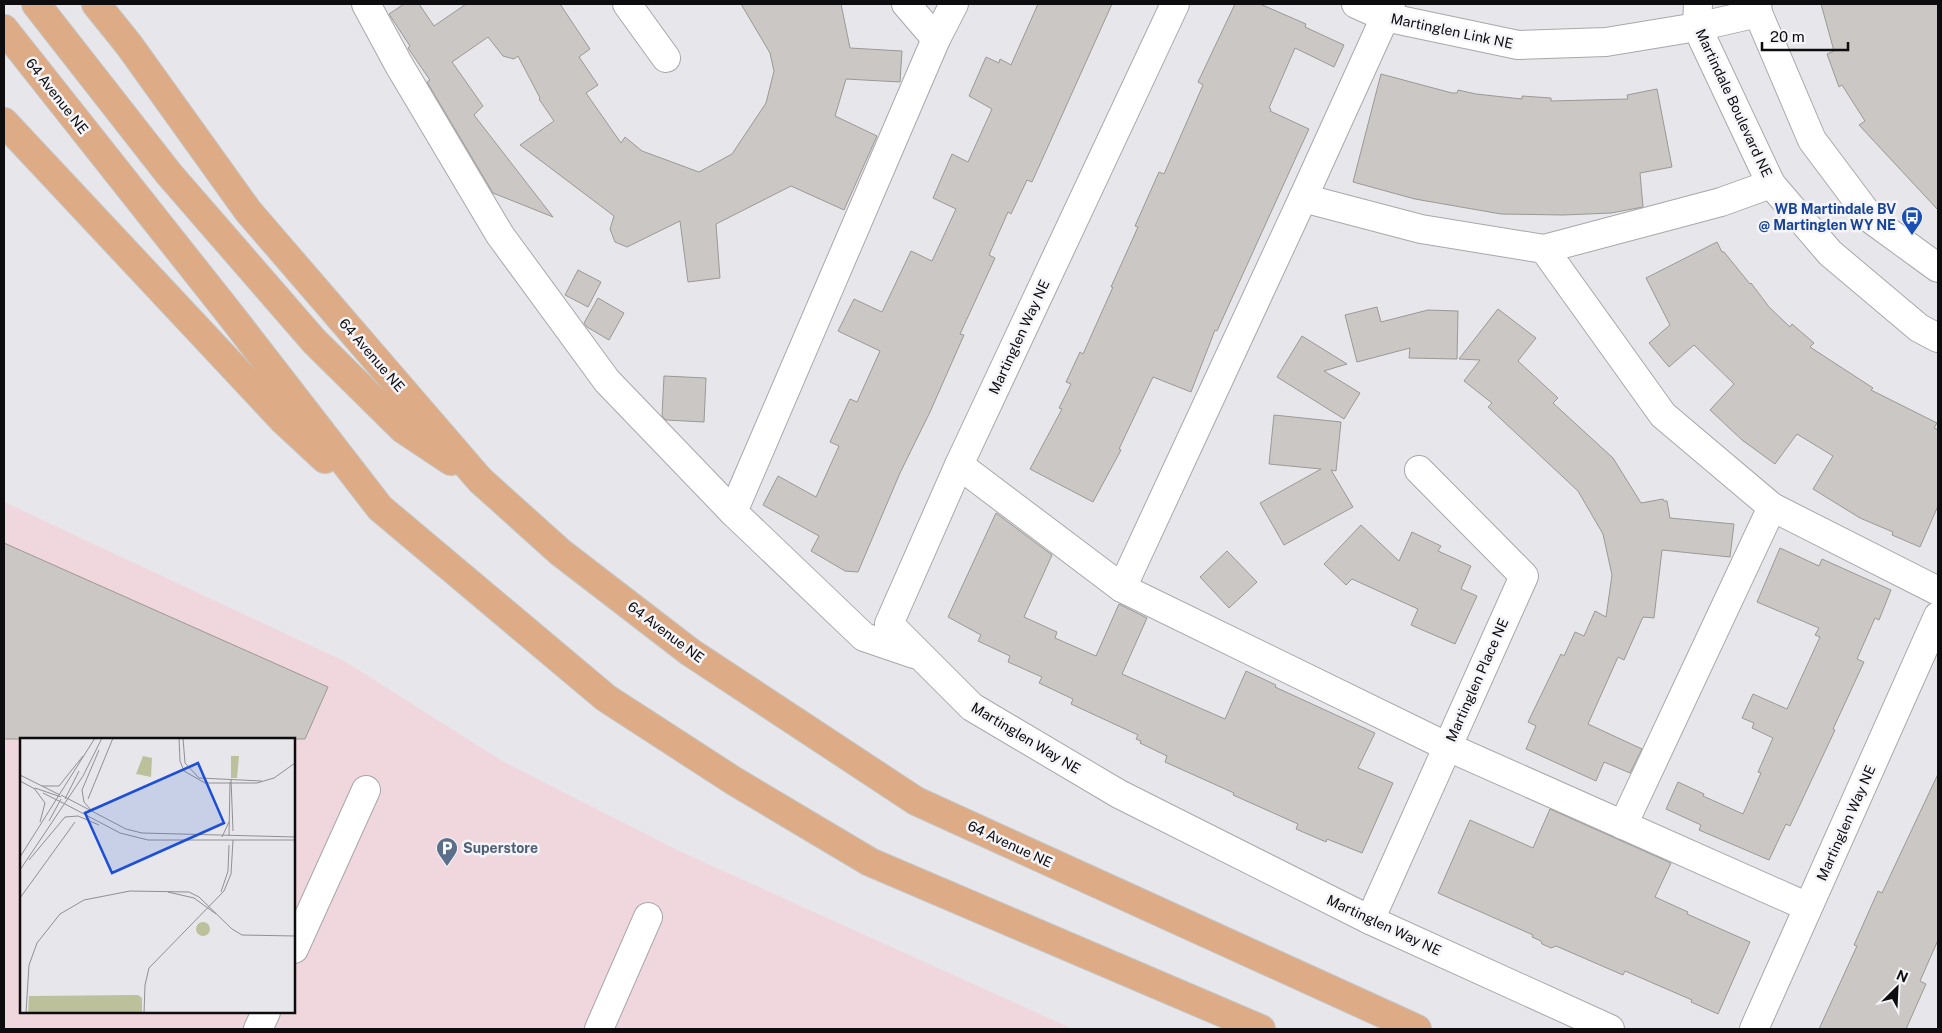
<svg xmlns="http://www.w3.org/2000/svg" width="1942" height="1033" viewBox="0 0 1942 1033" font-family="'Public Sans',sans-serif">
<rect width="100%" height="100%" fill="#e7e7eb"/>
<path fill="#f0d6dd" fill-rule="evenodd" d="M4,502l342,160 156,99 175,89 396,179h-1069zM21,739h273v273h-273z"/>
<g fill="#cac7c4" stroke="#9b9995">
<path d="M404,4h15l15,22 32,-22h94l30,45 -11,8 19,28 -12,8 35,50 4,-6 17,14 57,21 33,-18 34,-51 8,-32 -4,-18 -29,-49h100l9,44 52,3 -2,31 -54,-3 -11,37 42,20 -33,74 -53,-24 -75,38 4,54 -32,4 -8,-61 -53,26 -12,-5 -5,-13 4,-13 -94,-71 34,-24 -15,-22 1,-1 -22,-42 -4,3 -11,-3 -15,-19 -36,25 31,44 -9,9 79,102 -60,-24 -66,-111 3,-2 -22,-32 2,-2 -21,-32z"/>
<path d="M1038,4h74l-80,178 -5,-2 -16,34 -3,-2 -19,43 6,3 -35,76 4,1 -34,77 -30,61 -42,99 -13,-1 -34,-20 8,-15 -56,-31 15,-29 38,21 23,-51 -9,-4 20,-43 7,3 23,-51 -42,-20 16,-32 28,13 29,-61 21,10 24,-52 -23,-11 19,-44 16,8 24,-53 -23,-13 17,-39 13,6 1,-4 11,6z"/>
<path d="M1235,4h25l46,20 -1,3 39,18 -10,22 -39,-19 -26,60 2,1 -1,2 39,18 -12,26 -80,176 -2,-1 -24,62 -38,-15 -34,72 2,1 -28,52 -63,-33 32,-60 -3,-1 12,-24 -5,-2 14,-30 3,2 30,-67h-2l27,-60 -3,-1 24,-54 5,2 39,-89 -5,-3z"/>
<path d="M1821,4h117v206l-79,-85 6,-4 -23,-36 -3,2 -12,-33 7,-3z"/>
<path d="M1381,74l71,19h5l1,-3 18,4 46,5v-3l29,2v3l77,-2 -1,-4 30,-6 15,78 -32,6 3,34 -32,6 -48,2 -62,-1 -86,-15 -62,-17z"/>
<path d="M1717,242l5,10h2l26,32 1,-1 18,24 21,20 2,-3 22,19 -4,4 63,41 -2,2 66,33 -3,5 4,2v76l-18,41 -28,-12 1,-3 -33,-14 -47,-29 20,-33 -36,-22 -22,30 -33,-24 -32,-30 24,-26 -40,-39 -25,22 -20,-24 21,-18 -24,-47z"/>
<path d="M578,270l23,12 -13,25 -23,-12z"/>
<path d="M598,298l26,15 -15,27 -22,-13 -3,-4z"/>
<path d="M1377,307l4,15 47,-12 30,1 -1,48 -48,-1 1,-10 -53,14 -12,-47z"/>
<path d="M1498,309l38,29 -18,23 40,37 -5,5 60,55 28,45 22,-4 1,2h3l3,17 64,6 -4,33 -68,-7 -8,68 -11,-1 -19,43 -6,-3 -30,67 54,25 -12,24 -26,-11 -8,19 -70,-32 10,-23 -8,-4 33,-68 3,2 11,-24 9,4 11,-25 11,6 6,-42 -9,-41 -25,-43 -90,-84 4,-4 -28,-22 16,-21 -21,-1z"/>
<path d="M1302,336l45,28 -23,7 36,22 -16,26 -67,-42z"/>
<path d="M664,376l42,2 -2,44 -38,-2 -4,-4z"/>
<path d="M1274,415l67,7 -5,49 -5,-1 22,37 -69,38 -24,-42 61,-34 -52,-5z"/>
<path d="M996,513l56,42 -28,62 33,15 -2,6 41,18 23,-52 28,14 -25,56 103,45 21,-48 30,14 -1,2 100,46 -17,35 35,15 -31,70 -35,-14 -1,3 -30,-13 2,-5 -65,-29 1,-2 -69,-31 2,-6 -27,-13 1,-2 -5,-2 2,-4 -67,-31 2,-5 -34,-16 3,-6 -34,-15 2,-6 -32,-15 3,-6 -33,-18z"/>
<path d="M1361,525l38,36 13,-29 29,14 -3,5 33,15 -10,23 16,7 -22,48 -44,-19 7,-16 -66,-30 -6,6 -22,-21z"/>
<path d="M4,543l324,144 -23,52h-301z"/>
<path d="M1780,548l39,18 3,-7 69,31 -12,30 -4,-2 -18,41 7,3 -31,67 2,1 -45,96 -4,-2 -17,36 -70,-30 2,-5 -35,-16 12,-27 26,12 -1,2 40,18 18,-41 -3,-1 15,-34 -21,-10 2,-5 -12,-5 11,-24 34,15 33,-72 -5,-2 4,-7 -62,-26z"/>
<path d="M1227,551l30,31 -28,26 -29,-31z"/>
<path d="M1938,774v166l-18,41 6,3 -20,45h-87l38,-83 -3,-1 24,-54 4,2z"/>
<path d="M1550,809l121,54 -16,34 33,15 -1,2 63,28 -32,72 -27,-12 1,-2 -67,-29 -2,4 -67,-29 -5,2 -9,-4 -1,-3 -9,-4 1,-2 -95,-42 32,-73 63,28z"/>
</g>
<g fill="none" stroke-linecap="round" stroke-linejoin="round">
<g stroke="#a8a7ab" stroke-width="30">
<g id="minor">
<path d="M366,4l33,61 101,170 107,146 126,131"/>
<path d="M627,4l39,54"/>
<path d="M906,4l30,35"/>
<path d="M1175,4l-216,461 -70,159 83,83 147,87 251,126 240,109"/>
<path d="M1356,4l29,13 133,28 88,-3 91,-15 61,-14"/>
<path d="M1391,4l-88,194 -181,390 326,159 360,160"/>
<path d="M1698,4l-1,23 74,157 59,69 89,75 19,10"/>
<path d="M1757,4l1,9 54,127 60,80 66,48"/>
<path d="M1303,198l118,31 123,20 119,166 109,92 166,84"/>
<path d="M1544,249l177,-47 50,-18"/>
<path d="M959,465l163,123"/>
<path d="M914,654l-50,-17 -131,-125 203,-473 18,-35"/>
<path d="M1623,825l149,-318"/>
<path d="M1370,920l154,-344 -105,-106"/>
<path d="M294,949l72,-159"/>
<path d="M258,1029l8,-17"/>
<path d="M599,1029l49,-112"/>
<path d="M1754,1029l184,-413"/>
</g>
</g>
<g stroke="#c5c5c5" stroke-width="30">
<g id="major">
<path d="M36,4l133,170 145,167 89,88 48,32"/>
<path d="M96,4l33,41 119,166 232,269 80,72 130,100 226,149 501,228"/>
<path d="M4,29l225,284 151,195 226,190 128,83 136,81 391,167"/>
<path d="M4,122l279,298 42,39"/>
</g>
</g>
<use href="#minor" stroke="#fff" stroke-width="28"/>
<use href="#major" stroke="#ddac86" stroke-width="28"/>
</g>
<defs>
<g id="bus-pin" transform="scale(1.125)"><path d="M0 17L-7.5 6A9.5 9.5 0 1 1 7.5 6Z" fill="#1a4fb4" stroke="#f5f4f8"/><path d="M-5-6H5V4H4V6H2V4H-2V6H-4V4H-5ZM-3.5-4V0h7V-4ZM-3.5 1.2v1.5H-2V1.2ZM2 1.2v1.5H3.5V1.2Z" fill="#fff"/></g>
<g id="parking-pin" transform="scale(1.125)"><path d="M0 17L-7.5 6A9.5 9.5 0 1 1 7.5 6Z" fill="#5c6f8a" stroke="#f5f4f8"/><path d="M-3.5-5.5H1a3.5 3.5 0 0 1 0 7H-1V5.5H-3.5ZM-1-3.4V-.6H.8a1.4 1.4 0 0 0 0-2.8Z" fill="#fff"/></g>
</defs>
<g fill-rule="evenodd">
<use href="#bus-pin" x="1912" y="217"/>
<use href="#parking-pin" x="447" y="848"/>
</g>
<g text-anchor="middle" stroke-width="5" stroke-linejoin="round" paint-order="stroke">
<g font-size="14" fill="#0d0c0e" stroke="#f5f4f8">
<text transform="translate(1452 31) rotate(12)" y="5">Martinglen Link NE</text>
<text transform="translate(57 96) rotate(52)" y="5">64 Avenue NE</text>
<text transform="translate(1734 103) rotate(65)" y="5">Martindale Boulevard NE</text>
<text transform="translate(1019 337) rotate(-65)" y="5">Martinglen Way NE</text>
<text transform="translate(372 355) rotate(49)" y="5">64 Avenue NE</text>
<text transform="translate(666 632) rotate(37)" y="5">64 Avenue NE</text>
<text transform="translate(1477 680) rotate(-66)" y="5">Martinglen Place NE</text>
<text transform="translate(1026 738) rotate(31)" y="5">Martinglen Way NE</text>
<text transform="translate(1846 823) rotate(-66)" y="5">Martinglen Way NE</text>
<text transform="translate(1010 844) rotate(25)" y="5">64 Avenue NE</text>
<text transform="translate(1384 925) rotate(25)" y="5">Martinglen Way NE</text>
</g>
<g font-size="14" font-weight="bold" fill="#164399" stroke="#f5f4f8" text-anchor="end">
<text x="1896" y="214">WB Martindale BV<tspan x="1896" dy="16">@ Martinglen WY NE</tspan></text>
</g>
<g font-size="14" font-weight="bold" fill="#4e5e75" stroke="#f5f4f8" text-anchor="start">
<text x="463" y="853">Superstore</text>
</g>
</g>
<g transform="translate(20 738)">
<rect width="275" height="275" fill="#e7e7eb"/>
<path d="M123,18l9,2 -1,19 -15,-3zM211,18h8l-2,22h-6zM176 191a7 7 0 1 1 14 0a7 7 0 1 1-14 0ZM118,257l4,3v15h-114l1,-17z" fill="#bcc19b"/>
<path fill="none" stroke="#908f93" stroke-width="1" d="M159,0l1,23 4,10 21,12h52l17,-5 21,-15M163,0l2,25 14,15 63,3M0,37l40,20M211,41l2,52M0,43l15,8M22,48h17l24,-30M14,50l11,15 -5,19M15,50l26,9M23,55l22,11M41,57l65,34 16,4 153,4M45,61l14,-28M68,61l25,-61M45,66l55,29 28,7h147M71,72l-7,-8 -2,-12 17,-40M29,83l12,-22M209,98l1,-54M202,99l7,-15M0,119l75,-119M9,122l36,-43 13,-1 21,9M0,132l63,-94 19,-38M148,154l26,6 22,16M201,154l7,-21 1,-26M0,160l55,-76M6,275l3,-48 8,-22 23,-29 24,-14 46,-9 59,1 10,5 33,32 10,6 53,1M124,275l1,-28 4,-17 75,-77 7,-17 2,-34"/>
<path fill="#1d4ed8" fill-opacity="0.15" stroke="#1d4ed8" stroke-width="2.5" d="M178,25l26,60 -112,50 -27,-60z"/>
<rect width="275" height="275" fill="none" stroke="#0d0c0e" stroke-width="2.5"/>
</g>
<rect width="1942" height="1033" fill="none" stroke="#0d0c0e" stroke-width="10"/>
<g transform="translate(1897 988) rotate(24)" stroke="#f5f4f8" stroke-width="4" paint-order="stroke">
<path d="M0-4L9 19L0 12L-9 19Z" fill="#0d0c0e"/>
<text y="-8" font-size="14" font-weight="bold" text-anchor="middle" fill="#0d0c0e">N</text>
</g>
<path d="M1762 42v8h86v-8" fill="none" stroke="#0d0c0e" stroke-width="2.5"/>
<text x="1770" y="42" font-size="15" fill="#0d0c0e" stroke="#f5f4f8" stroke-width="4" paint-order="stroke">20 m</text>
</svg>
